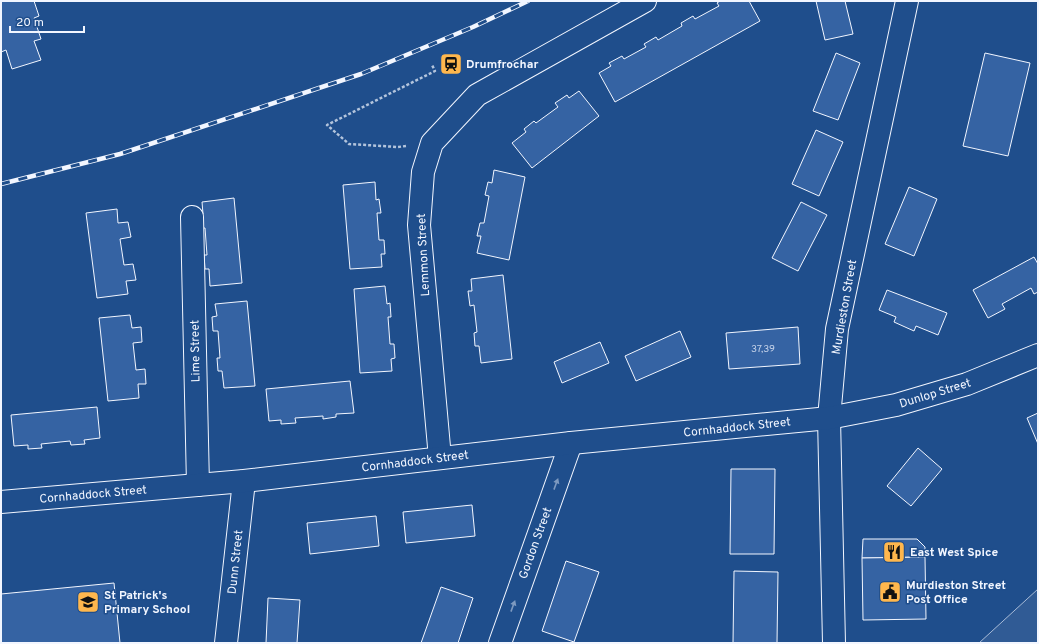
<svg xmlns="http://www.w3.org/2000/svg" width="1039" height="644" viewBox="0 0 1039 644" font-family="Overpass,sans-serif">
<rect width="100%" height="100%" fill="#1f4e8c"/>
<path fill="#305b95" stroke="#a8bbd7" d="M1038,589v54h-59z"/>
<g fill="#3563a3" stroke="#f2f6ff">
<path d="M1,1h33l5,15 -5,2 7,21 -7,2 7,19 -29,9 -6,-19 -5,2z"/>
<path d="M720,1h29l11,20 -145,81 -16,-29 12,-7 -2,-3 13,-7 2,3 22,-12 -2,-3 12,-7 2,3 24,-14 -1,-3 12,-7 2,3 24,-13 -2,-3z"/>
<path d="M816,1h29l8,33 -28,6z"/>
<path d="M836,53l24,10 -22,57 -25,-9z"/>
<path d="M985,53l45,10 -22,93 -45,-10z"/>
<path d="M579,91l20,25 -67,52 -20,-25 14,-11 -2,-3 10,-8 2,2 22,-16 -3,-4 12,-8 2,3z"/>
<path d="M816,130l27,12 -24,54 -27,-12z"/>
<path d="M494,170l31,7 -16,83 -32,-7 4,-17h-4l3,-13h4l5,-27 -4,-1 3,-13 4,1z"/>
<path d="M375,182l1,18 3,-1 2,14h-4l2,27h5l1,14h-4l1,13 -32,2 -7,-84z"/>
<path d="M909,187l28,12 -23,57 -29,-12z"/>
<path d="M234,198l8,85 -32,3 -1,-17h-4l-1,-14h3l-2,-27h-5l-1,-14h4l-1,-12z"/>
<path d="M801,202l26,13 -29,56 -26,-13z"/>
<path d="M117,209l1,14 10,-1 3,15 -11,2 4,26 9,-1 3,16 -10,1 2,13 -31,4 -11,-85z"/>
<path d="M1034,257l4,7v28l-4,2 -3,-6 -29,16 3,5 -17,9 -15,-28z"/>
<path d="M503,275l9,84 -31,4 -2,-17h-4l-1,-13 3,-1 -3,-27 -4,1 -2,-15h4l-1,-12z"/>
<path d="M385,286l2,18 3,-1 1,14h-3l2,27h4l1,14 -4,1 1,12 -32,2 -6,-84z"/>
<path d="M887,290l60,23 -9,22 -22,-9 -2,5 -20,-9 2,-5 -17,-7z"/>
<path d="M247,301l8,85 -31,2 -2,-17h-4l-1,-13h3l-2,-27h-5l-1,-14 5,-1 -2,-12z"/>
<path d="M130,315l2,13 9,-1 1,15 -9,1 3,27 9,-1 1,15h-8l1,14 -31,3 -9,-83z"/>
<path d="M798,327l2,37 -71,5 -3,-36z"/>
<path d="M680,331l11,26 -55,24 -11,-25z"/>
<path d="M600,342l9,21 -47,20 -8,-21z"/>
<path d="M350,381l4,32 -18,1v3l-13,2v-3l-28,2 1,5 -15,1v-4l-12,1 -3,-32z"/>
<path d="M97,407l3,31 -16,2 1,4 -14,1 -1,-4 -29,3 1,4 -14,1v-4l-14,1 -3,-31z"/>
<path d="M1038,413v31l-11,-26z"/>
<path d="M918,448l24,21 -31,37 -24,-20z"/>
<path d="M731,469h44l-1,85h-44z"/>
<path d="M472,505l3,31 -69,7 -3,-31z"/>
<path d="M376,516l3,30 -69,8 -3,-31z"/>
<path d="M863,539h54l8,8v10l-63,1z"/>
<path d="M925,557l1,62 -63,1 -1,-62z"/>
<path d="M566,561l33,11 -25,70 -32,-11z"/>
<path d="M734,571l44,1 -1,71h-44z"/>
<path d="M114,583l6,60h-119v-49z"/>
<path d="M441,587l32,11 -15,45h-37z"/>
<path d="M268,598l32,2 -3,43h-31z"/>
</g>
<g fill="none" stroke-linecap="round" stroke-linejoin="round">
<g stroke="#f2f6ff" stroke-width="24">
<g id="street">
<path d="M192,217l6,268"/>
<path d="M440,458l-21,-233 4,-53 9,-29 45,-48 168,-94"/>
<path d="M226,643l18,-162"/>
<path d="M500,643l71,-200"/>
<path d="M834,643l-5,-225 8,-89 70,-328"/>
</g>
</g>
<g stroke="#f2f6ff" stroke-width="24">
<path id="secondary" d="M1,502l243,-21 327,-38 258,-25 67,-13 71,-21 71,-29"/>
</g>
<path stroke="#b3c4dc" stroke-width="2.5" stroke-dasharray="3 2" stroke-linecap="butt" d="M406,146l-8,1 -49,-3 -22,-19 108,-54 -3,-6"/>
<use href="#street" stroke="#1f4e8c" stroke-width="22"/>
<use href="#secondary" stroke="#1f4e8c" stroke-width="22"/>
<g stroke="#f2f6ff" stroke-width="4.5">
<path id="rail" d="M1,184l119,-30 241,-80 112,-47 55,-26"/>
</g>
<use href="#rail" stroke="#1f4e8c" stroke-width="3" stroke-dasharray="9" stroke-linecap="butt"/>
</g>
<defs><path id="oneway-solid" d="M-6-.8H1V-3.2L6.5 0L1 3.2V.8H-6Z"/></defs>
<g fill="#7e9ac0">
<use href="#oneway-solid" transform="translate(556 484) rotate(-70)"/>
<use href="#oneway-solid" transform="translate(513 606) rotate(-70)"/>
</g>
<defs>
<g id="station-square" transform="scale(1.15)"><rect x="-9" y="-9" width="18" height="18" rx="4" fill="#ffb74d" stroke="#1f4e8c"/><path d="M-3-6H3Q5-6 5-4V2Q5 4 3 4L4.5 6H3L1.5 4h-3L-3 6H-4.5L-3 4Q-5 4-5 2V-4Q-5-6-3-6ZM-3.5-4v3h7v-3ZM-3.5 1v1.5H-2V1ZM2 1v1.5H3.5V1Z" fill="#111"/></g>
<g id="restaurant-square" transform="scale(1.15)"><rect x="-9" y="-9" width="18" height="18" rx="4" fill="#ffb74d" stroke="#1f4e8c"/><path d="M-5-6h1v4h1v-4h1v4h1v-4h1v5L-1.5 .5V6h-2V.5L-5-1ZM5-6V6H3V1.5H1.5Q1.5-4 5-6Z" fill="#111"/></g>
<g id="civic-square" transform="scale(1.15)"><rect x="-9" y="-9" width="18" height="18" rx="4" fill="#ffb74d" stroke="#1f4e8c"/><path d="M-.6-6.5H3V-4.5H.6V-3L4-1V1h2V6H-6V1h2V-1L-.6-3ZM-1.2 2.5V6h2.4V2.5Z" fill="#111"/></g>
<g id="school-square" transform="scale(1.15)"><rect x="-9" y="-9" width="18" height="18" rx="4" fill="#ffb74d" stroke="#1f4e8c"/><path d="M0-5L7-2L0 1L-7-2ZM-4 1L0 2.5L4 1V4Q0 6-4 4Z" fill="#111"/></g>
</defs>
<g fill-rule="evenodd">
<use href="#station-square" x="451" y="64"/>
<use href="#restaurant-square" x="894" y="552"/>
<use href="#civic-square" x="890" y="592"/>
<use href="#school-square" x="88" y="602"/>
</g>
<g text-anchor="middle" stroke-width="3" stroke-linejoin="round" paint-order="stroke">
<g font-size="10" fill="#c3d1e8">
<text x="763" y="352">37,39</text>
</g>
<g font-size="12" font-weight="bold" fill="#f2f6ff" stroke="#1f4e8c" text-anchor="start">
<text x="466" y="68">Drumfrochar</text>
<text x="910" y="556">East West Spice</text>
<text x="906" y="589">Murdieston Street<tspan x="906" dy="14">Post Office</tspan></text>
<text x="104" y="599">St Patrick's<tspan x="104" dy="14">Primary School</tspan></text>
</g>
<g font-size="12" fill="#f2f6ff" stroke="#1f4e8c">
<text transform="translate(423 255) rotate(-93)" y="4">Lemmon Street</text>
<text transform="translate(844 307) rotate(-80)" y="4">Murdieston Street</text>
<text transform="translate(195 351) rotate(-91)" y="4">Lime Street</text>
<text transform="translate(935 393) rotate(-17)" y="4">Dunlop Street</text>
<text transform="translate(737 427) rotate(-6)" y="4">Cornhaddock Street</text>
<text transform="translate(415 461) rotate(-7)" y="4">Cornhaddock Street</text>
<text transform="translate(93 494) rotate(-5)" y="4">Cornhaddock Street</text>
<text transform="translate(535 543) rotate(-70)" y="4">Gordon Street</text>
<text transform="translate(235 562) rotate(-84)" y="4">Dunn Street</text>
</g>
</g>
<rect width="1039" height="644" fill="none" stroke="#f2f6ff" stroke-width="4"/>
<path d="M10 26v6h74v-6" fill="none" stroke="#f2f6ff" stroke-width="2"/>
<text x="16" y="26" font-size="12" fill="#f2f6ff" stroke="#1f4e8c" stroke-width="3" paint-order="stroke">20 m</text>
</svg>
